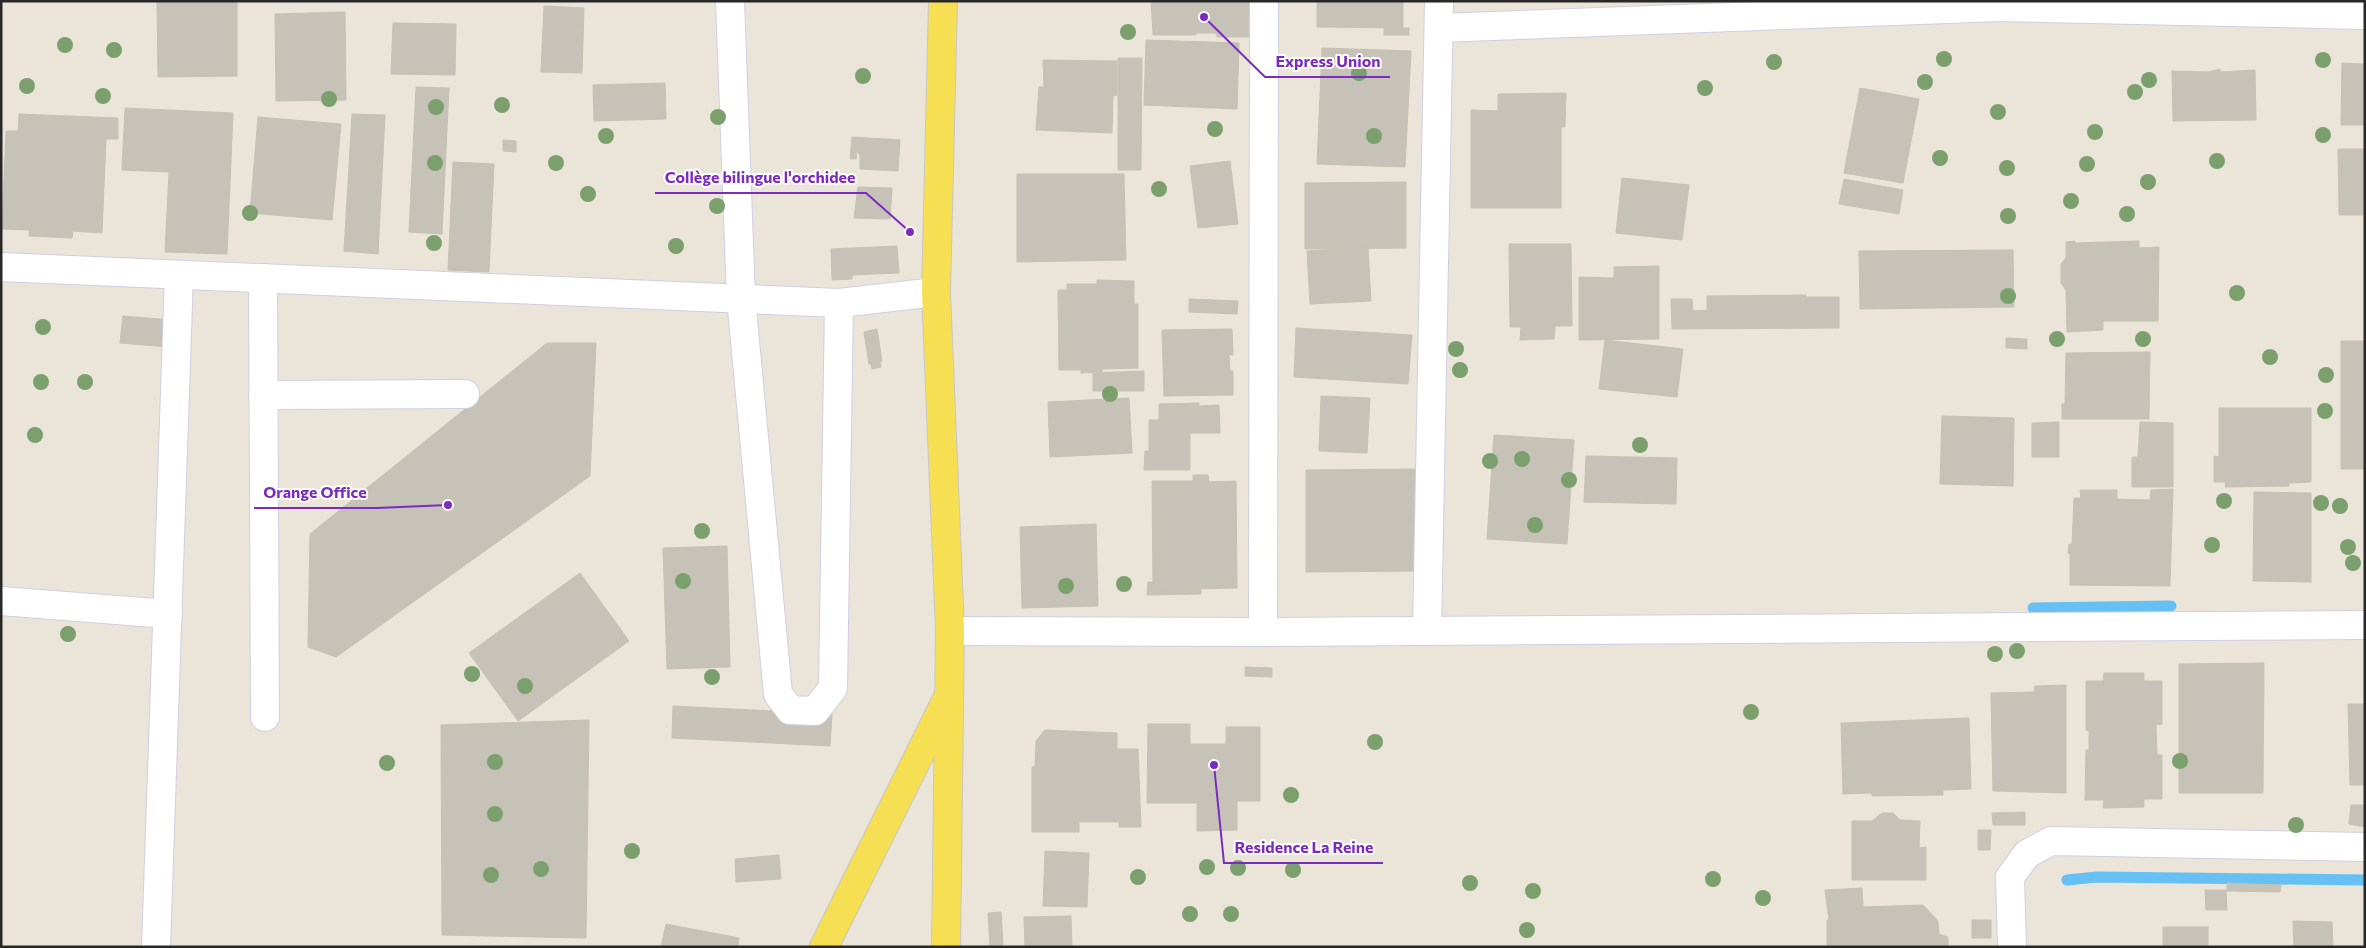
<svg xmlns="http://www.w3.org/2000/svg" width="2366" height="948" viewBox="0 0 2366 948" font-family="Commissioner,sans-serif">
<rect width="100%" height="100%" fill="#ebe5d9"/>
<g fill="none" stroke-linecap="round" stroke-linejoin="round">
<g stroke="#66c0f3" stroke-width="11">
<path d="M2033,608l138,-2"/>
<path d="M2067,880l30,-3 268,3"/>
</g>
</g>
<g fill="#c6c2b8" stroke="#c6c1b2">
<path d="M157,1h80v75l-79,1z"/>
<path d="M1151,1h105v36h-39l-1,-4h-20v2h-43z"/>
<path d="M1317,1h86v27l-86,-1z"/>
<path d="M544,6l40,2 -2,65 -41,-1z"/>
<path d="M345,12l1,88 -70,1 -1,-87z"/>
<path d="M393,23l63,1 -1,51 -64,-1z"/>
<rect x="1384" y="28" width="25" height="7"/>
<path d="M1146,40l93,3 -2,66 -93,-4z"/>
<path d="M1322,48l89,3 -6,116 -88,-3z"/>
<path d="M1118,58h24l-1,112h-23z"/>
<path d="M1043,60l74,1v34l-4,1 -1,37 -76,-3 3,-43h5z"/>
<path d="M2342,63l23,1v61h-24z"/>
<path d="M2220,69v3l35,-2 1,50 -83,1 -1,-50 37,1z"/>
<path d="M665,83l1,36 -72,2 -1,-36z"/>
<path d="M416,87l33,1 -7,146 -33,-2z"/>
<path d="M1860,88l59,11 -16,84 -59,-10z"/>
<path d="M1566,93l-1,34h-4v81h-90v-98l27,1v-17z"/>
<path d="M125,108l108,5 -6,141 -62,-2 4,-80 -47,-2z"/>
<path d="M19,114l99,4v21h-12l-4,94 -29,-2 -1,7 -43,-2v-6l-27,-1 4,-98h12z"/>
<path d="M352,114l33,1 -7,139 -34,-3z"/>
<path d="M258,117l83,7 -9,96 -82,-7z"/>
<path d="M852,137l48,3 -2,31 -38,-2v-13l-3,-6 -1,9h-6z"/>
<path d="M503,140l13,1v11l-13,-1z"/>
<path d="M2338,149h27l-2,66h-24z"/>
<path d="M1230,161l8,63 -40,4 -8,-62z"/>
<path d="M453,162l41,2 -5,108 -41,-2z"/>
<path d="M1017,174h107l2,86 -109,2z"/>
<path d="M1622,178l67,7 -7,55 -66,-7z"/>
<path d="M1844,179l59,11 -4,24 -60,-10z"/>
<path d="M1406,182v66l-101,1v-66z"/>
<path d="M858,187l34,1 -2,31 -36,-1z"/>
<path d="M2075,241v2l64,-2v7l20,-1 -1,74h-55v9l-36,2 -1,-42 -5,-7v-19l5,-6v-16z"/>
<path d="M1509,244h62l1,82h-17l-1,13 -34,1 1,-13h-11z"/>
<path d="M897,246l2,27 -47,2v4l-20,1 -1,-31z"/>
<path d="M1368,247l3,54 -61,3 -3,-53z"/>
<path d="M2013,250l1,57 -154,2 -1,-58z"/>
<path d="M1659,266v73l-80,1v-63l35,1v-11z"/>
<path d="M1097,280l37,1v23h4v64l-36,1v3l-21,1v-3h-22l-1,-80h9v-6h30z"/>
<path d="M1806,295v2h33v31l-167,1 -1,-30h21l1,12 14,-1v-14z"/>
<path d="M1189,299l49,2 -1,13 -48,-2z"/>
<path d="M123,316l48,4 -2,27 -49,-4z"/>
<path d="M1296,328l116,7 -4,49 -114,-7z"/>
<path d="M877,329l5,32 -2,1 1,5 -9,2 -1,-5h-2l-5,-32z"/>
<path d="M1232,329l1,26 -4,-1 1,17h3v24l-69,1 -2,-66z"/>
<path d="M2006,338l21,1v10l-21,-1z"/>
<path d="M1605,340l78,9 -6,48 -78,-8z"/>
<rect x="2341" y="341" width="24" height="128"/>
<path d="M547,343h49l-6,133 -254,181 -28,-10 2,-113z"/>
<path d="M2150,352l-1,67h-87v-15h3l1,-51z"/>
<path d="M1144,371v20h-51v-18z"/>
<path d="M1321,396l49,2 -3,55 -48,-2z"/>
<path d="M1129,398l3,55 -82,4 -2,-55z"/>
<path d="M1199,403v3l20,-1 1,28h-30v37h-46l1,-19h4v-31h10v-16z"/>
<path d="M2219,408h92v74l-22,1v3l-64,1 1,-5h-12v-26l5,1z"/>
<path d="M1942,416l72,2 -1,68 -73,-2z"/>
<path d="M2059,422v35h-27v-34z"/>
<path d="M2140,422l33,1v64h-41v-30h6z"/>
<path d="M1494,435l80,5 -7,104 -80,-5z"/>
<path d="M1586,456l91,2 -1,46 -92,-2z"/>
<path d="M1419,469v102l-113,1v-102z"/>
<path d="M1193,475h15l1,7 27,-1 1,107 -84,2 -1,-109h41z"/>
<path d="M2173,489l-3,97 -100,-1v-32h-2l1,-9h3l2,-46 76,2 1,-10z"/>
<path d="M2080,490h37v9h-36z"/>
<path d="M2254,492l57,1v89l-58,-1z"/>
<path d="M1096,524l2,82 -76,2 -2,-81z"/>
<path d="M727,546l3,121 -63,2 -4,-121z"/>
<path d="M580,573l49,68 -111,80 -49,-68z"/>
<path d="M1148,582h5v8l48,-2v6l-54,1z"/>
<path d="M2264,663l-1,130h-84v-129z"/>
<path d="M1245,667l27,1v9l-27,-1z"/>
<path d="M2104,673h40v8h18v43l-6,1 1,30h5v44h-18v8l-41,1 1,-8h-19l1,-50h3v-19l-3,-1v-49h17z"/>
<path d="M2066,685v108l-73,-2 -2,-98 43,-1 1,-6z"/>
<path d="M2348,704h17v81h-15z"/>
<path d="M673,706l159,8 -2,32 -158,-8z"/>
<path d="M1969,718l2,71 -28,1v5l-71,1v-3l-29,1 -2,-71z"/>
<path d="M589,720l-3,218 -144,-3 -1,-210z"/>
<path d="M1148,724h42v20h36v-17h34v74h-23v29l-40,1v-28h-50z"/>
<path d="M1045,730l72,3v16h21l3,78h-22v-5h-40v10h-47v-65h3l1,-26z"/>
<path d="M2351,805h14v22l-16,-3z"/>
<path d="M2025,812v13h-32l-1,-12z"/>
<path d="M1882,813h11l7,7 20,1 -1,27 7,-1v33h-74v-59h20z"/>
<path d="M1978,830h13l-1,20h-12z"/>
<path d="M1045,851l44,2 -2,54 -44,-1z"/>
<path d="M779,855l2,24 -45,3 -1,-23z"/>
<path d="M2227,883l54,2 -1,7 -53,-1z"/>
<path d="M1862,888l1,19 60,-2 15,16 1,13 9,3v10h-121v-27h2l-4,-30z"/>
<path d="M2205,890h21l1,20h-21z"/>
<path d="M1001,912l2,33 -13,1 -2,-33z"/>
<path d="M1071,916l1,31h-47l-1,-30z"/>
<rect x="1972" y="920" width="19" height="18"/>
<path d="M2293,921l39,1 1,25h-39z"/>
<path d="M666,924l73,14 -1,9h-77z"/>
<rect x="2163" y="927" width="45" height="20"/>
</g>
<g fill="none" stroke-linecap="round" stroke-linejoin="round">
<g stroke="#ced0e2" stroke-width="30">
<g id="minor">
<path d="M730,1l11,297 37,396 12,16 25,1 18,-23 6,-385"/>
<path d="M1439,28l562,-21 364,8"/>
<path d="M1,267l838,36 97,-11"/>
<path d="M263,278l2,439"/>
<path d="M263,395l202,-1"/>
<path d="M1,601l167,13"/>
<path d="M950,631l313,1 1102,-7"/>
<path d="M1427,631l12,-630"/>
<path d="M1263,632l1,-631"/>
<path d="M156,947l23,-672"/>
<path d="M2012,947l-2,-70 17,-23 24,-13 314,6"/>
</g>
</g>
<g stroke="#c7c7c7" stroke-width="30">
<g id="major">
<path d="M943,1l-7,291 14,339 -4,316"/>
<path d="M824,947l124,-250"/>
</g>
</g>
<use href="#minor" stroke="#fff" stroke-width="28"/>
<use href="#major" stroke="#f6df53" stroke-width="28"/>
</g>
<g fill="#7ba06e">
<circle cx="1128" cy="32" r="8"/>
<circle cx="65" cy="45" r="8"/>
<circle cx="114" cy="50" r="8"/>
<circle cx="1944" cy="59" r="8"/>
<circle cx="2323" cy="60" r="8"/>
<circle cx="1774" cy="62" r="8"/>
<circle cx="1359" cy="73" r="8"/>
<circle cx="863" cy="76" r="8"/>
<circle cx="2149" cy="80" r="8"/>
<circle cx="1925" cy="82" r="8"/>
<circle cx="27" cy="86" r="8"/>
<circle cx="1705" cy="88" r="8"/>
<circle cx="2135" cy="92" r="8"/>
<circle cx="103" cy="96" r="8"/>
<circle cx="329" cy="99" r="8"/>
<circle cx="502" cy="105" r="8"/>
<circle cx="436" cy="107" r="8"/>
<circle cx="1998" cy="112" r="8"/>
<circle cx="718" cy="117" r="8"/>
<circle cx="1215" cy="129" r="8"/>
<circle cx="2095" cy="132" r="8"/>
<circle cx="2323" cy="135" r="8"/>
<circle cx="606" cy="136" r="8"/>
<circle cx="1374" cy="136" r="8"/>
<circle cx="1940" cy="158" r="8"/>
<circle cx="2217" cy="161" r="8"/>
<circle cx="435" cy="163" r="8"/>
<circle cx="556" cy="163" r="8"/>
<circle cx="2087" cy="164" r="8"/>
<circle cx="2007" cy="168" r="8"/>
<circle cx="2148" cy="182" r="8"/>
<circle cx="1159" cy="189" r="8"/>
<circle cx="588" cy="194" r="8"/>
<circle cx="2071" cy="201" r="8"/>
<circle cx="717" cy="206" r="8"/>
<circle cx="250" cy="213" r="8"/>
<circle cx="2127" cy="214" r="8"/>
<circle cx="2008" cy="216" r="8"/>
<circle cx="434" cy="243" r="8"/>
<circle cx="676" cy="246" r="8"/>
<circle cx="2237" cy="293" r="8"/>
<circle cx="2008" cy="296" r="8"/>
<circle cx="43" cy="327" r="8"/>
<circle cx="2057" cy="339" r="8"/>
<circle cx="2143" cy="339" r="8"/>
<circle cx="1456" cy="349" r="8"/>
<circle cx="2270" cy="357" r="8"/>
<circle cx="1460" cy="370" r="8"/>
<circle cx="2326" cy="375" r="8"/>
<circle cx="41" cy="382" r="8"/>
<circle cx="85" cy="382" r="8"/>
<circle cx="1110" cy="394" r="8"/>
<circle cx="2325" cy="411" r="8"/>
<circle cx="35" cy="435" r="8"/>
<circle cx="1640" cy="445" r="8"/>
<circle cx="1522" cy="459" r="8"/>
<circle cx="1490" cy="461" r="8"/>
<circle cx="1569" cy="480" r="8"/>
<circle cx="2224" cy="501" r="8"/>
<circle cx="2321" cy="503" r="8"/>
<circle cx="2340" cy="506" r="8"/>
<circle cx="1535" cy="525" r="8"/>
<circle cx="702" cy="531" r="8"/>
<circle cx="2212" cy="545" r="8"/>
<circle cx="2348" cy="547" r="8"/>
<circle cx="2353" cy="563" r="8"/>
<circle cx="683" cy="581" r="8"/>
<circle cx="1124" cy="584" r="8"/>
<circle cx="1066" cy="586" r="8"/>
<circle cx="68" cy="634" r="8"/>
<circle cx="2017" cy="651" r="8"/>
<circle cx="1995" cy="654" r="8"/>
<circle cx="472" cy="674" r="8"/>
<circle cx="712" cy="677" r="8"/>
<circle cx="525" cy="686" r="8"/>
<circle cx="1751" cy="712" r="8"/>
<circle cx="1375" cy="742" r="8"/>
<circle cx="2180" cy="761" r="8"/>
<circle cx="495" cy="762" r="8"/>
<circle cx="387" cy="763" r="8"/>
<circle cx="1291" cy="795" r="8"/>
<circle cx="495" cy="814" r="8"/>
<circle cx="2296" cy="825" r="8"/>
<circle cx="632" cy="851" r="8"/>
<circle cx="1207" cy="867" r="8"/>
<circle cx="1238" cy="868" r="8"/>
<circle cx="541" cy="869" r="8"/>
<circle cx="1293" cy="870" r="8"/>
<circle cx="491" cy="875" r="8"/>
<circle cx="1138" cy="877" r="8"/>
<circle cx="1713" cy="879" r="8"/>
<circle cx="1470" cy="883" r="8"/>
<circle cx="1533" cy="891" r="8"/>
<circle cx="1763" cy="898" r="8"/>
<circle cx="1190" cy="914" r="8"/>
<circle cx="1231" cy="914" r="8"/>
<circle cx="1527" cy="930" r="8"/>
</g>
<path fill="none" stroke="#7b2cbf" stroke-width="2" d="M1204 17L1265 77H1390M910 232L866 193H655M448 505L377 508H254M1214 765L1224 863H1383"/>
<g fill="#7b2cbf" stroke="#fff" stroke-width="2">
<circle cx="1204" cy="17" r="5"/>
<circle cx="910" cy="232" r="5"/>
<circle cx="448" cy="505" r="5"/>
<circle cx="1214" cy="765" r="5"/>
</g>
<g font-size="16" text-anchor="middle" font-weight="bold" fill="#7b2cbf" stroke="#fff" stroke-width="4" stroke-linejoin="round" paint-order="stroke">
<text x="1328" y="67">Express Union</text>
<text x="760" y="183">Collège bilingue l'orchidee</text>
<text x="315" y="498">Orange Office</text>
<text x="1304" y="853">Residence La Reine</text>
</g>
<rect width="2366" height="948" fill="none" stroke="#282828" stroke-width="5"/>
</svg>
